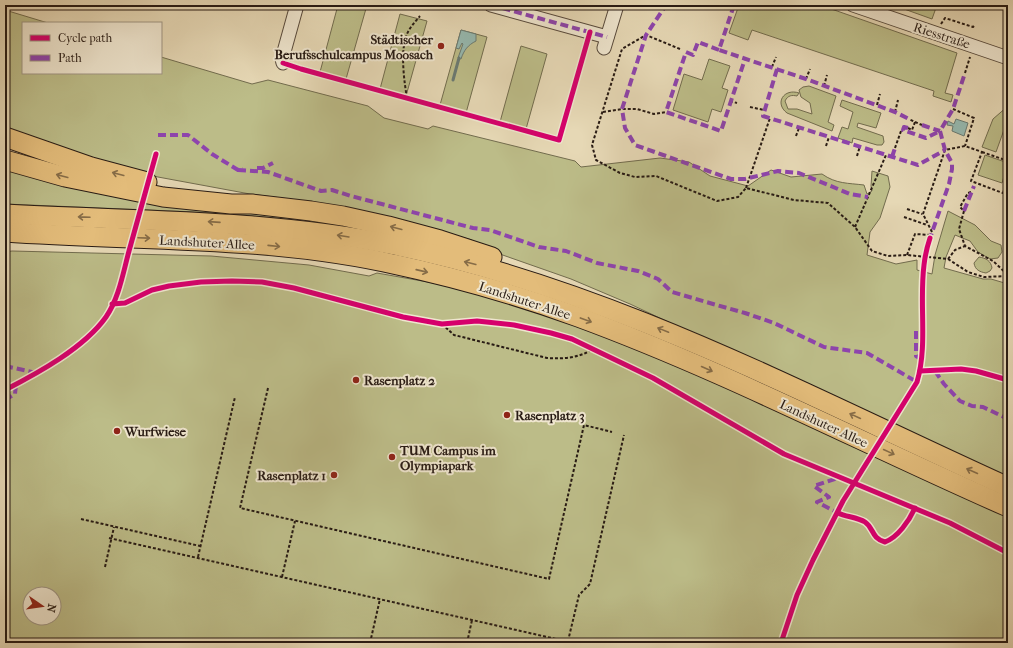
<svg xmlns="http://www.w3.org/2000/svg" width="1013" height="648" viewBox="0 0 1013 648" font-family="'IM FELL French Canon',serif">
<rect width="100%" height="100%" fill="#e6d8b5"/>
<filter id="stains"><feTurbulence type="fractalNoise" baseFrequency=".005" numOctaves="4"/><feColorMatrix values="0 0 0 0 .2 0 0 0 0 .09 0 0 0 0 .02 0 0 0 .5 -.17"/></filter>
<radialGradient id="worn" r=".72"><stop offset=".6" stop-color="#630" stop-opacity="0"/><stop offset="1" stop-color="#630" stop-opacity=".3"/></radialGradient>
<g fill="#bcbc88" stroke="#726c4e" fill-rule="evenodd">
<path d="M338,5h29l-21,74 -26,-7z"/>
<path d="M739,5h81l137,48 -12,40 8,2 -2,7 -18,-6 1,-5 -182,-61 -4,10 -19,-7z"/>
<path d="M893,5h44l-5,14z"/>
<path d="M5,10l43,13h-25v50h138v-16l91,27 16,-4 100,26 16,12 44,11 5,-3 142,35 6,6 79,-9 29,4 21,14 38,10 23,-16 20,7 31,-3c14,10 26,9 42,11l3,9 5,-3 -1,-5 1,-15 16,5 2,11 -10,31 -10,14 -3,23 29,9 21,-4v10l15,4 3,-19 13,-44 27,14 16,16 10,4 1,7 -4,6 -8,1 -12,-7 -8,-11 -15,-6 -9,22 -2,11 39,11h8l17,5v198l-378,-178 -59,-25 -94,-33 -5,-6 -35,-10 -124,-28 -63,-8 -92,-17 -39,-10 -114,-39z"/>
<path d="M400,14l27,7 -21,75 -26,-7z"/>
<path d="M461,30l26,7 -21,76 -26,-8z"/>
<path d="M521,46l26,8 -21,75 -26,-7z"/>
<path d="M709,59l21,7 -8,22 6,2 -7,22 -9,-3 -4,13 -35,-12 11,-36 18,6z"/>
<path d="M809,86l27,10 -8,26 6,3 -2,6 -45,-18c-13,-10 -3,-25 12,-20l-2,3c-5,-1 -9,-1 -12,5l3,8h9l15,5 -2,-11 -9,-6 -2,-7 4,-3z"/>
<path d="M842,100l39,13 -5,15 -18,-5 -1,4 26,9 1,6 -2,3h-5l-24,-7 -1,5 -14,-5 4,-11 6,2 5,-17 -13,-6z"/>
<path d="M1008,106v20l-3,1 -9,25 -14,-5 11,-28z"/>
<path d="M985,155l23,8 -6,20 -24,-8z"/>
<path d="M5,165l272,47 77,16 -78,-10 -56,-5 -215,-9z"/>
<path d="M12,251l199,5 98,9 60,11 8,-3 79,14 75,20 137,54 340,153v129h-1003v-391zM30,594h24v24h-24z"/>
<path d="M979,257c7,1 12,4 13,11l-2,3 -4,2c-6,-1 -11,-3 -12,-10z"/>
</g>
<g fill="#96b9b0" stroke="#6a7a72">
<path d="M461,30l15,4v7c-8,4 -12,9 -15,18l-3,-1 5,-14 -1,-1 -3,6 -3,-1z"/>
<path d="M956,119l12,4 -4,13 -12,-5 1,-5 -6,-1 1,-4 6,3z"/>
</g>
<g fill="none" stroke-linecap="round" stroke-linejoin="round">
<path stroke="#6a7a72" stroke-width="3" d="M453,80l6,-22"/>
<g stroke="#584a3c" stroke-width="15">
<g id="minor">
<path d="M491,5l116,32"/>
<path d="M853,5l155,53"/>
<path d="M604,48l13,-43"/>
<path d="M283,63l-1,-4 15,-54"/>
</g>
</g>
<g stroke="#281b14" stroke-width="21">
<g id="highway">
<path d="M5,137l86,30 56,15"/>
<path d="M5,160l60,17 98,20 68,7h21l59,7 32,5 45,10 52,14 52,17"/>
<path d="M5,214c128,7 258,5 384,30 219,44 418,152 619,243"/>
<path d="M5,232c126,9 255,4 379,30 66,14 131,32 194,55 147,54 286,127 430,190"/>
</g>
</g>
<g stroke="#281b14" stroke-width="2" stroke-dasharray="3 2" stroke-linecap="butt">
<path d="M941,24l4,-6 28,9 1,-1"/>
<path d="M680,49l-34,-14 -24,14 -30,96 4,15 24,13 15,4 21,-1 61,25 21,-4 8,-9 48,12 34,3 27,24 17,24 16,5 19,-1 41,4 20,13 16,5 24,-1"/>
<path d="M772,67l4,-10"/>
<path d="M301,69l1,-2"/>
<path d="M965,73l5,-16"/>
<path d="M806,79l4,-10"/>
<path d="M361,86v-3"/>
<path d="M824,86l3,-11"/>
<path d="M407,98c-3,-17 -7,-48 0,-64 3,-7 8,-12 13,-18"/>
<path d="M730,101l7,2"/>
<path d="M421,102l1,-2"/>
<path d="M877,105l3,-11"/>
<path d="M750,107l14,3"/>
<path d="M953,109l21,9 -9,28"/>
<path d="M603,112l19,-3h15l17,5 12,-2"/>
<path d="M895,112l3,-12"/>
<path d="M481,119v-2"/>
<path d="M915,122l7,3"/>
<path d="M908,128l4,2 3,-8 -6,-3"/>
<path d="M542,136l1,-2"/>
<path d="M796,136l3,-8"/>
<path d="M826,146l3,-9"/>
<path d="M895,148l6,-17 2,-1"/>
<path d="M982,152l26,9"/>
<path d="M857,156l3,-10"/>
<path d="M746,188l24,-70"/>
<path d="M971,192l-3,1 -8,14 4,4 -5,18 6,17 28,15 15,14"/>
<path d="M1003,193l5,-14"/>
<path d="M907,209l15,5"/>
<path d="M904,217l23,8"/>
<path d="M855,227l31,-72"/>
<path d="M932,232l-9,-18 22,-64 20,-4 17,6 -11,29 37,14"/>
<path d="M907,255l8,-21 16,1"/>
<path d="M948,259l7,-9 10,-4"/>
<path d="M442,324l12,11 93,23c17,1 32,0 46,-9"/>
<path d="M268,388l-28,120 309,71 35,-154 28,7"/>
<path d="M81,519l119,27"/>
<path d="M109,538l456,103"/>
<path d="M198,557l37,-160"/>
<path d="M105,567l9,-40"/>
<path d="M282,577l13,-56"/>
<path d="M370,643l10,-44"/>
<path d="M467,643l5,-23"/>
<path d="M564,643l1,-2h3l11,-46 11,-11 34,-149"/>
</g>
<use href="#minor" stroke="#efe6cf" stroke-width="13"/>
<use href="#highway" stroke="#e3bc7a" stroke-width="19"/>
<g stroke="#8e44ad" stroke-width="4" stroke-dasharray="8 4" stroke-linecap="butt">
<path d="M491,5l116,32"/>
<path d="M669,5l-5,3 -18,27 -24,74 3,19 10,17 96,34h14l33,-8 21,2 51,21 18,3"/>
<path d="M734,5l-15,45 87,29 89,33 14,7"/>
<path d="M719,50l-21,-8 -5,13 -7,-3 -20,60 55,19 24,-72"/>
<path d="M777,69l-14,47 155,49 27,-15"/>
<path d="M922,125l18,6"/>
<path d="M908,128l-4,-1 -1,3 23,8 14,-7"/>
<path d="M158,135h30l24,19 26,16 5,-1"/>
<path d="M892,157l3,-9"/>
<path d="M257,168h6l10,-5"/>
<path d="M238,170l30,2 53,19 11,-1 19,6 122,32 17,2 49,17 27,4 31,12 41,8 20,8 14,13 41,12 32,9 29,10 50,24 43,6 50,29"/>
<path d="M964,211l10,-25"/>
<path d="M929,241l20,-57 3,-15v-6l-7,-13 -5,-19 13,-22 12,-36"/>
<path d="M916,331v25l5,3"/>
<path d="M5,366l32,7"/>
<path d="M935,371l9,13 16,17 12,5 11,1 25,12"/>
<path d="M5,400l10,-6 1,-10"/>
<path d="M840,514l-23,-12 12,-5 -15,-11 27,-9"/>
</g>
<g stroke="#efe6cf" stroke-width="8">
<g id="cycleway">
<path d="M283,63l18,6 258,71 31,-108"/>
<path d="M112,304l13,-1 27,-13 17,-4 32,-4 31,-1 30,1 32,6 109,29 39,7 35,-3 37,4 37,8 21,6 81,39 131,76 166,69 58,30"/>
<path d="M920,371l41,-2 15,2 32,9"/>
<path d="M5,390c33,-17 79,-42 101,-73 13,-19 17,-44 23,-66 9,-32 18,-65 27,-97"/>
<path d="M838,513c8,4 19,4 27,9 9,6 6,16 20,20 13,-5 24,-21 30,-34"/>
<path d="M781,643l16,-48 16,-35 30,-59 74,-119c11,-37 2,-78 7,-117 1,-9 3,-18 6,-27"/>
</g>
</g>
<use href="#cycleway" stroke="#d6006c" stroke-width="5"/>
</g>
<defs><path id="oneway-shaft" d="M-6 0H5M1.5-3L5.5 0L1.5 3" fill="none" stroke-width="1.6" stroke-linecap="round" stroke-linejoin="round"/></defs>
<g stroke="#866c47">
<use href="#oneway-shaft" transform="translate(118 174) rotate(-165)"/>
<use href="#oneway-shaft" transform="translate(62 176) rotate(-165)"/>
<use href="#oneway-shaft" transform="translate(84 217) rotate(-178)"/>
<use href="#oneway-shaft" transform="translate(214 222) rotate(-176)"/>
<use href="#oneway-shaft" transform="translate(396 228) rotate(-165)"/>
<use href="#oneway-shaft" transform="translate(343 236) rotate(-171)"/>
<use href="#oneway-shaft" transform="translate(144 238) rotate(2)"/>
<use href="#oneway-shaft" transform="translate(274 246) rotate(6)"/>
<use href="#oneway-shaft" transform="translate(470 263) rotate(-166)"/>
<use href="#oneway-shaft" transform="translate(422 271) rotate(13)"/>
<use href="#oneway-shaft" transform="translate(586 320) rotate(20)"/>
<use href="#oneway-shaft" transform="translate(663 330) rotate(-158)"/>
<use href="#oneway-shaft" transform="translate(707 369) rotate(24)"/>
<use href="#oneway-shaft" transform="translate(855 416) rotate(-155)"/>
<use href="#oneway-shaft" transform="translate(889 452) rotate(25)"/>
<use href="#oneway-shaft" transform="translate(972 471) rotate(-156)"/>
</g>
<g fill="#8f2418" stroke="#efe6cf" stroke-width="1.5">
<circle cx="441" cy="46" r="4"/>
<circle cx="356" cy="380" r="4"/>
<circle cx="507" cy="415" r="4"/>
<circle cx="117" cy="431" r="4"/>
<circle cx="392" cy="457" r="4"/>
<circle cx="334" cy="475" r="4"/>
</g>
<g text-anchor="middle" stroke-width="4" stroke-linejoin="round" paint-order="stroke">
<g font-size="13" fill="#281b14" stroke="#efe6cf">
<text transform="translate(942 35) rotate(18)" y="5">Riesstraße</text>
<text transform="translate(207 242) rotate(3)" y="5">Landshuter Allee</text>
<text transform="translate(525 300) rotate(18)" y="5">Landshuter Allee</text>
<text transform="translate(824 423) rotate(25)" y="5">Landshuter Allee</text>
</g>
<g font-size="13" font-weight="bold" fill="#281b14" stroke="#efe6cf" text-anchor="start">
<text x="433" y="44" text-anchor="end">Städtischer<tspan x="433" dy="15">Berufsschulcampus Moosach</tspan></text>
<text x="364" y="385">Rasenplatz 2</text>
<text x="515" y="420">Rasenplatz 3</text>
<text x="125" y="436">Wurfwiese</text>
<text x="400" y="455">TUM Campus im<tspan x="400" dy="15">Olympiapark</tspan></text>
<text x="326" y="480" text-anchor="end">Rasenplatz 1</text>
</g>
</g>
<rect width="1013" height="648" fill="none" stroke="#e6d8b5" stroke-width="20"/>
<rect x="6" y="6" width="1001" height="636" fill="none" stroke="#281b14" stroke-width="2"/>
<rect x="10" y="10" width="993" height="628" fill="none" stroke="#281b14"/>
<rect x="22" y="22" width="140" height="52" fill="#efe6cf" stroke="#9f9584"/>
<rect x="30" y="35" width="20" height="6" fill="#d6006c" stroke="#9f9584"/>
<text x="58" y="42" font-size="12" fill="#281b14">Cycle path</text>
<rect x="30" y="55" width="20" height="6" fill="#8e44ad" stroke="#9f9584"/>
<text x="58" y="62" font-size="12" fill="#281b14">Path</text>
<g transform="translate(42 606) rotate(103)"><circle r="19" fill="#efe6cf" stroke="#9f9584"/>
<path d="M0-3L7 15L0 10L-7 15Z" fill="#8f2418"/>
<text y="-6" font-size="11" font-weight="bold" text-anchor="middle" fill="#281b14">N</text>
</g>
<rect width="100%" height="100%" filter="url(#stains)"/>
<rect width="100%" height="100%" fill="url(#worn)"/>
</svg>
